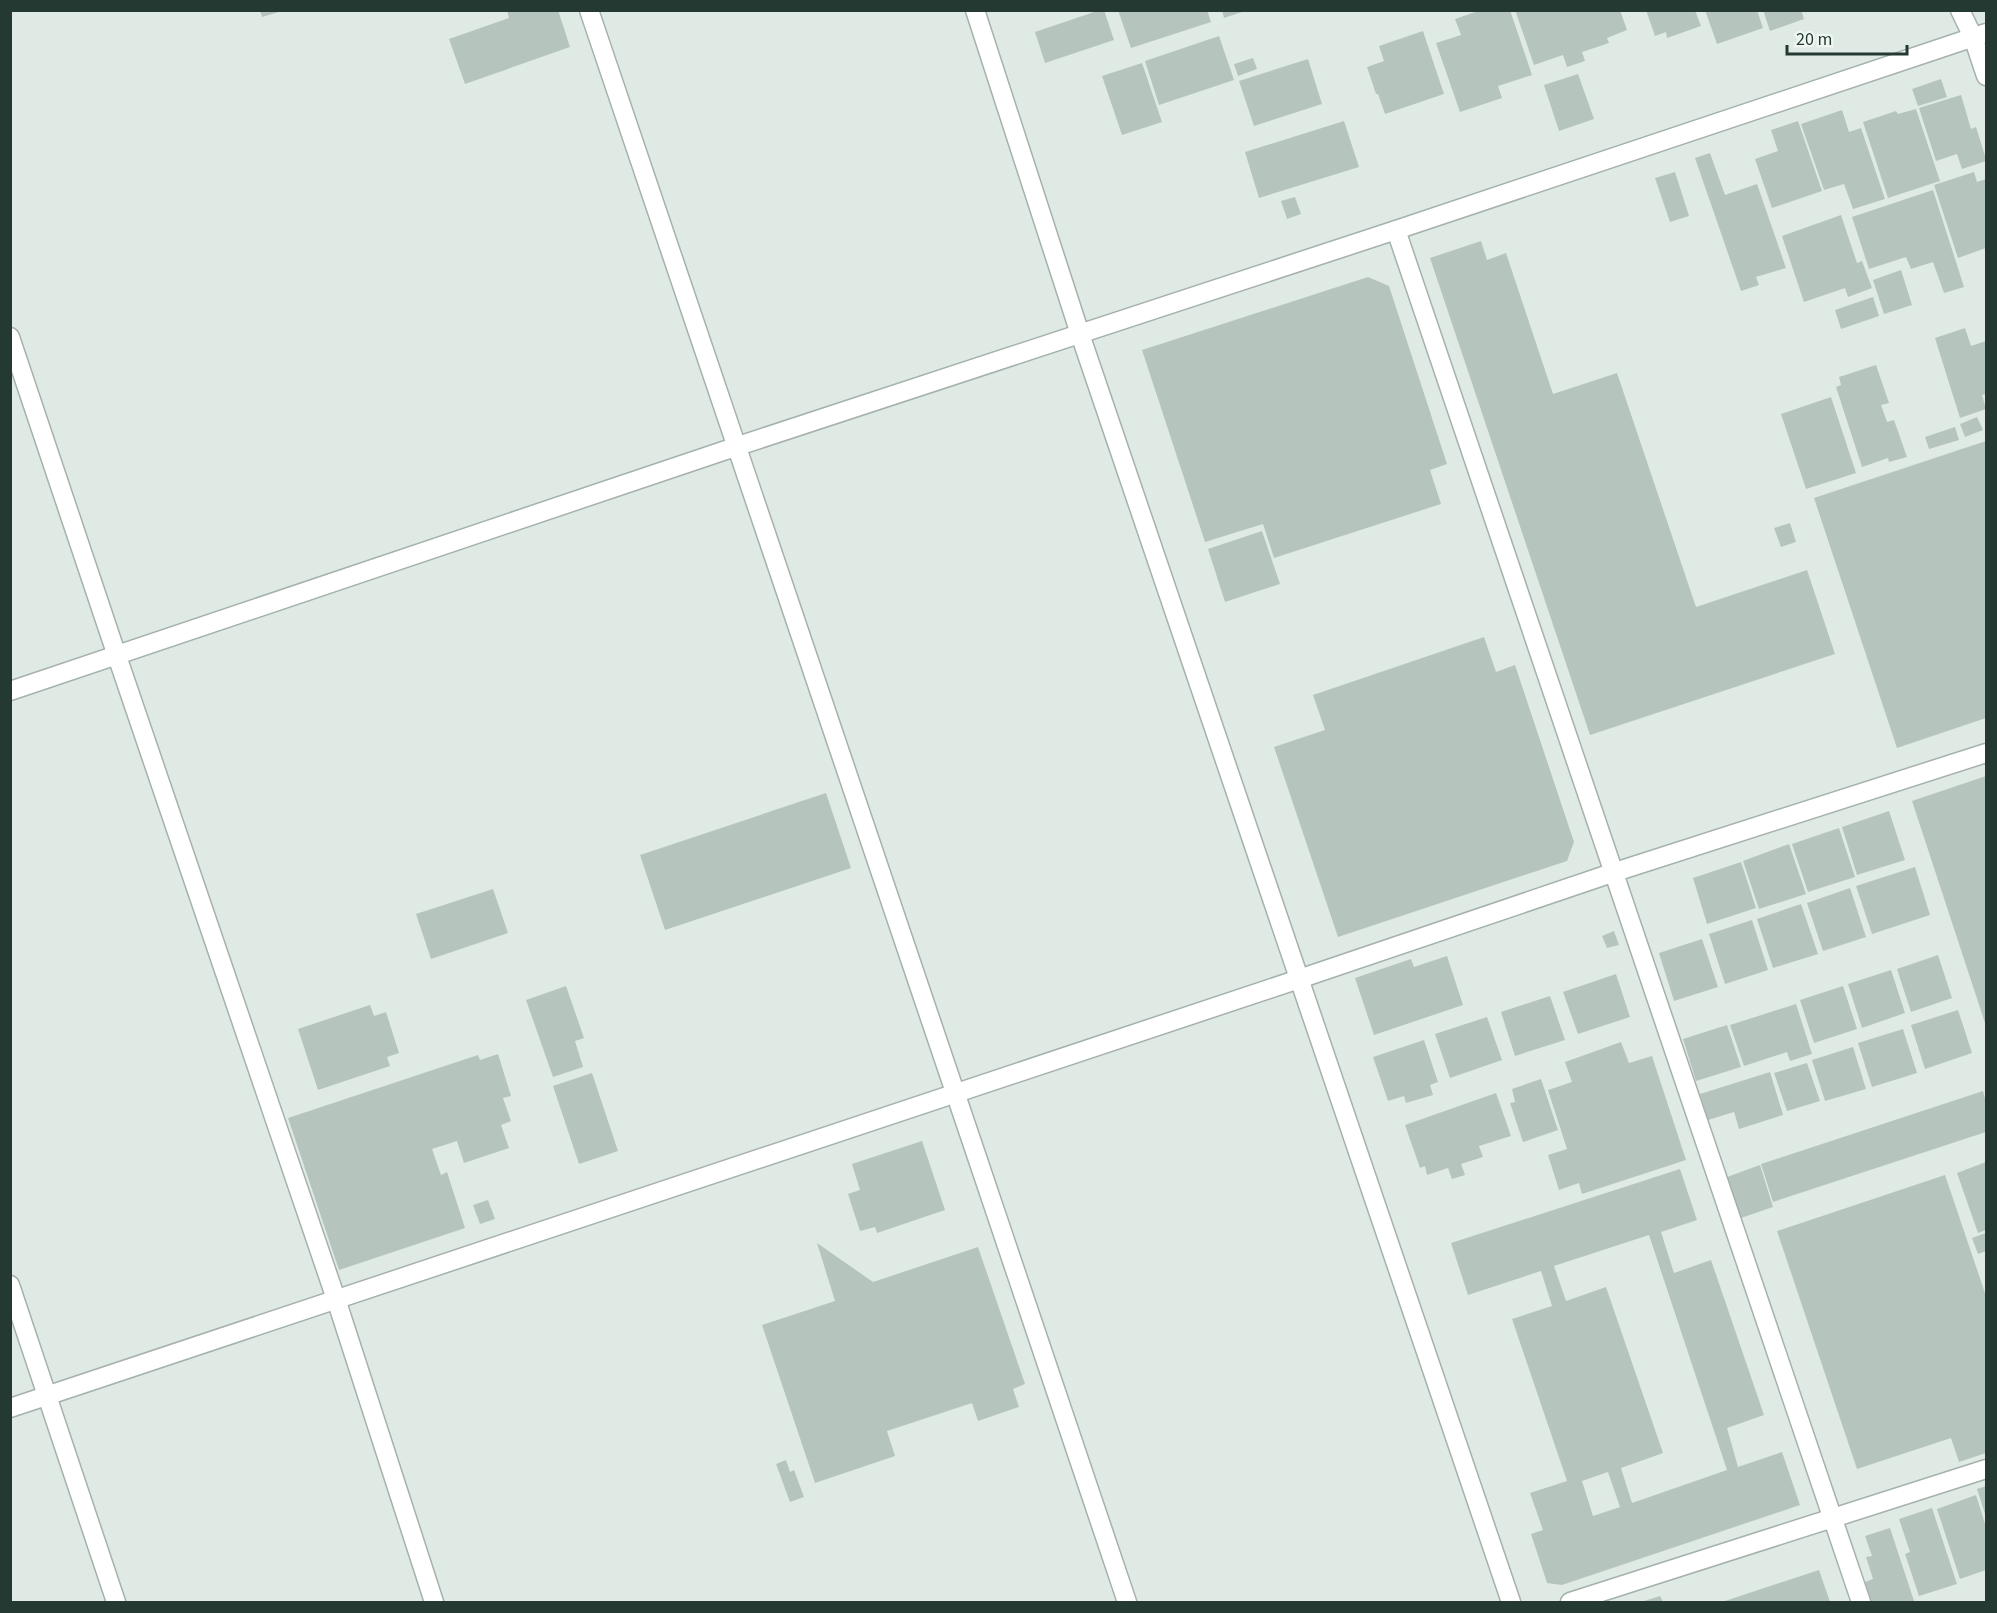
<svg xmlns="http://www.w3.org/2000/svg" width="1997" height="1613" viewBox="0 0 1997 1613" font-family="'Source Sans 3',sans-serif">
<rect width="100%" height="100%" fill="#e0eae5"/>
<g fill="#b6c4be" fill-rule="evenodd">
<path d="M260,10h22v1l-20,6z"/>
<path d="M507,10h51l12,37 -105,37 -16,-45 60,-21z"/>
<path d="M1100,10h4l10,30 -69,23 -10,-31z"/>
<path d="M1118,10h89l4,12 -80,26z"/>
<path d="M1222,10h23v1l-21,7z"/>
<path d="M1481,10h29l22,65 -34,11 4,12 -42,14 -24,-69 25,-8 -6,-16z"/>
<path d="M1515,10h105l7,20 -20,8 2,5 -27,9 3,9 -18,6 -4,-12 -29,10z"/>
<path d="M1646,10h49l6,16 -34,12 -1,-6 -11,4z"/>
<path d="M1705,10h52l6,18 -46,16z"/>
<path d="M1763,10h38l3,9 -34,12z"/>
<path d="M1423,31l21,63 -59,20 -7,-20h-2l-9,-27 17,-6 -5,-15z"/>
<path d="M1219,36l15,44 -75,25 -14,-44z"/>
<path d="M1253,58l4,11 -19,7 -4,-12z"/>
<path d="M1308,59l14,45 -68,22 -15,-45z"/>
<path d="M1142,63l20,59 -40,13 -20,-59z"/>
<path d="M1578,74l16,45 -35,12 -15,-46z"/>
<path d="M1941,79l6,18 -29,9 -6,-17z"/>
<path d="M1961,95l10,34 5,-2 10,32v2l-24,8 -5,-15 -21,7 -17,-53z"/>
<path d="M1916,109l24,72 -52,17 -25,-76 33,-11 2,3z"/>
<path d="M1842,110l7,22 12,-4 24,71 -32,10 -9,-25 -20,6 -23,-66z"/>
<path d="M1344,121l15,46 -100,31 -14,-46z"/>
<path d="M1798,121l24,70 -50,17 -17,-49 23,-8 -7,-21z"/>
<path d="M1710,153l15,42 32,-11 29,84 -30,9 3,8 -18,6 -46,-133z"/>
<path d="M1675,172l14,44 -19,6 -15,-44z"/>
<path d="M1974,172l3,10 9,-3v69l-28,10 -24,-73z"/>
<path d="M1933,190l31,97 -20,6 -11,-31 -22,7 -5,-12 -37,12 -17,-52z"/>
<path d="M1295,197l6,17 -14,5 -6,-18z"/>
<path d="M1841,215l16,48 5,-2 10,27 -24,9 -3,-9 -41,14 -22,-66z"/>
<path d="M1481,241l6,19 19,-7 47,141 64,-21 79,234 111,-37 28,84 -245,81 -160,-477z"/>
<path d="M1901,270l11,35 -28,9 -11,-34z"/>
<path d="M1368,277l21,9 58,178 -17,6 11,34 -167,54 -11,-34 -58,18 -63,-192z"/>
<path d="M1873,297l6,19 -38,13 -6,-19z"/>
<path d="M1965,328l6,18 15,-5v53l-4,1 4,14 -26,9 -25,-80z"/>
<path d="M1876,365l13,38 -8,2 6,17 7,-2 13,37 -18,5 -1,-4 -26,9 -26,-80 5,-2 -2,-8z"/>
<path d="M1831,397l25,76 -50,16 -25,-75z"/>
<path d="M1977,417l6,13 -18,7 -5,-13z"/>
<path d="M1955,427l4,13 -30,9 -4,-12z"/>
<path d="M1986,441v277l-89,30 -83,-250z"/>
<path d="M1790,523l6,19 -15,5 -7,-19z"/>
<path d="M1262,531l18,53 -55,18 -17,-53z"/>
<path d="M1484,637l12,35 19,-7 59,177 -7,19 -229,76 -64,-190 51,-17 -12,-35z"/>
<path d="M1986,776v250l-74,-225z"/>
<path d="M826,793l25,75 -186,62 -25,-75z"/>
<path d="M1889,811l16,49 -48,15 -15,-48z"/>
<path d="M1839,828l16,49 -47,15 -16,-48z"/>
<path d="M1789,844l17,50 -47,15 -16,-48z"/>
<path d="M1741,862l15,46 -49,16 -14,-46z"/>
<path d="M1915,867l15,48 -58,19 -16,-48z"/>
<path d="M1850,888l16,49 -43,14 -16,-48z"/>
<path d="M493,889l15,44 -77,26 -15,-45z"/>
<path d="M1801,904l17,50 -45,14 -16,-49z"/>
<path d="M1752,920l16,50 -43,14 -16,-50z"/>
<path d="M1614,931l5,14 -12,3 -5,-12z"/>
<path d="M1702,939l16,48 -44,14 -15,-48z"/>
<path d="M1938,955l14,43 -41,14 -14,-43z"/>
<path d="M1447,956l16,49 -89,30 -19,-57 56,-19 3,8z"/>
<path d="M1891,970l14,43 -43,15 -14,-44z"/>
<path d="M1616,974l14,43 -52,17 -15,-42z"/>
<path d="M566,986l18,52 -9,3 8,26 -30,10 -27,-77z"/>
<path d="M1843,986l14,43 -43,14 -14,-43z"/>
<path d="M1550,996l15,44 -50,16 -14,-44z"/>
<path d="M1796,1004l16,50 -22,7 -3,-9 -43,14 -14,-41z"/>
<path d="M370,1005l4,11 12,-4 13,41 -12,4 3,9 -72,24 -20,-61z"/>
<path d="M1958,1010l14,43 -47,16 -14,-44z"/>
<path d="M1487,1017l15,43 -52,18 -15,-44z"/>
<path d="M1727,1025l14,42 -45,14 -13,-42z"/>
<path d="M1903,1029l14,44 -45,14 -14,-44z"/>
<path d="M1424,1040l14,42 -8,3 3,10 -27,8 -2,-7 -16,5 -15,-44z"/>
<path d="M1621,1042l8,21 23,-7 34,104 -104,34 -3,-11 -20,7 -11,-35 19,-6 -19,-59 24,-8 -7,-20z"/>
<path d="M1853,1047l13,42 -41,12 -13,-41z"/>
<path d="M498,1054l13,42 -8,2 8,23 -10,4 8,23 -45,15 -7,-22 -25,8 9,26 6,-3 18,56 -126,42 -51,-152 190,-63 2,5z"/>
<path d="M1807,1063l13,38 -33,10 -13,-38z"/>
<path d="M1770,1072l13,43 -44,14 -5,-17 -26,8 -8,-26z"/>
<path d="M592,1073l26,78 -39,13 -26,-78z"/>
<path d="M1541,1079l17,51 -35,12 -13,-39 5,-1 -3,-13z"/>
<path d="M1983,1091l3,11v30l-213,70 -12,-38z"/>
<path d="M1496,1093l15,43 -32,10 4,11 -22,7 4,11 -13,4 -4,-11 -21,7 -2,-9 -5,2 -15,-43z"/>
<path d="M922,1141l23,69 -68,23 -2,-6 -15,4 -12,-37 12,-4 -8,-26z"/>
<path d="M1986,1162v68l-8,3 -21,-60z"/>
<path d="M1760,1165l13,42 -32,11 -14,-41z"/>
<path d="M1680,1169l17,51 -36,12 13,41 37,-13 53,155 -37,13 11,39 44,-15 18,53 -238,80 -15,-2 -16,-49 12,-4 -13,-37 37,-12 -55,-162 40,-13 -11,-35 -73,24 -17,-52zM1649,1235l78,235 -95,33 -11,-35 42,-15 -57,-166 -40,14 -12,-35zM1608,1472l12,35 -27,9 -11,-35z"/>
<path d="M1945,1175l41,121v157l-27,9 -8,-24 -94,31 -80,-238z"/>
<path d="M488,1200l7,19 -15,5 -7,-19z"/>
<path d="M1986,1233v18l-8,3 -6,-16z"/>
<path d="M817,1243l56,39 105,-35 47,137 -12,5 6,18 -41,14 -6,-18 -85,28 8,25 -80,27 -53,-158 73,-24z"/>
<path d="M786,1460l4,12 4,-2 10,27 -14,5 -14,-38z"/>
<path d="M1986,1486v31l-9,-28z"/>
<path d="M1976,1495l10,32v43l-26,9 -23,-70z"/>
<path d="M1932,1508l25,76 -38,12 -14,-42 5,-2 -11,-33z"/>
<path d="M1890,1528l24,73 -5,1h-38l-6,-20 8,-3 -7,-22 6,-1 -7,-20z"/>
<path d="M1819,1570l11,32h-108z"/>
<path d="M1660,1596l3,6h-22z"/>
</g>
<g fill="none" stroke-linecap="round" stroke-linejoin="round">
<g stroke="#a4b1ac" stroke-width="21">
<g id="minor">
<path d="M589,10c178,532 360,1061 538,1592"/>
<path d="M975,10l105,324 431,1268"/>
<path d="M1960,10l13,27 13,39"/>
<path d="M1396,230l465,1372"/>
<path d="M10,337l107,319 219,643 98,303"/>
<path d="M10,691l725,-244 661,-217 590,-197"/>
<path d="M10,1285l106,317"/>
<path d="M10,1408l1289,-429 316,-107 371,-119"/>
<path d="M1570,1602l416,-133"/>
</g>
</g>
<use href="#minor" stroke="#fff" stroke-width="18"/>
</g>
<rect width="1997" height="1613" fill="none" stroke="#233932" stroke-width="24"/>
<path d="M1787 45v9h120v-9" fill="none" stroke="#233932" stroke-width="3"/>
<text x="1796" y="45" font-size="18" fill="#233932" stroke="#f0f7f3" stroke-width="4.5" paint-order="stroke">20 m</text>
</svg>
